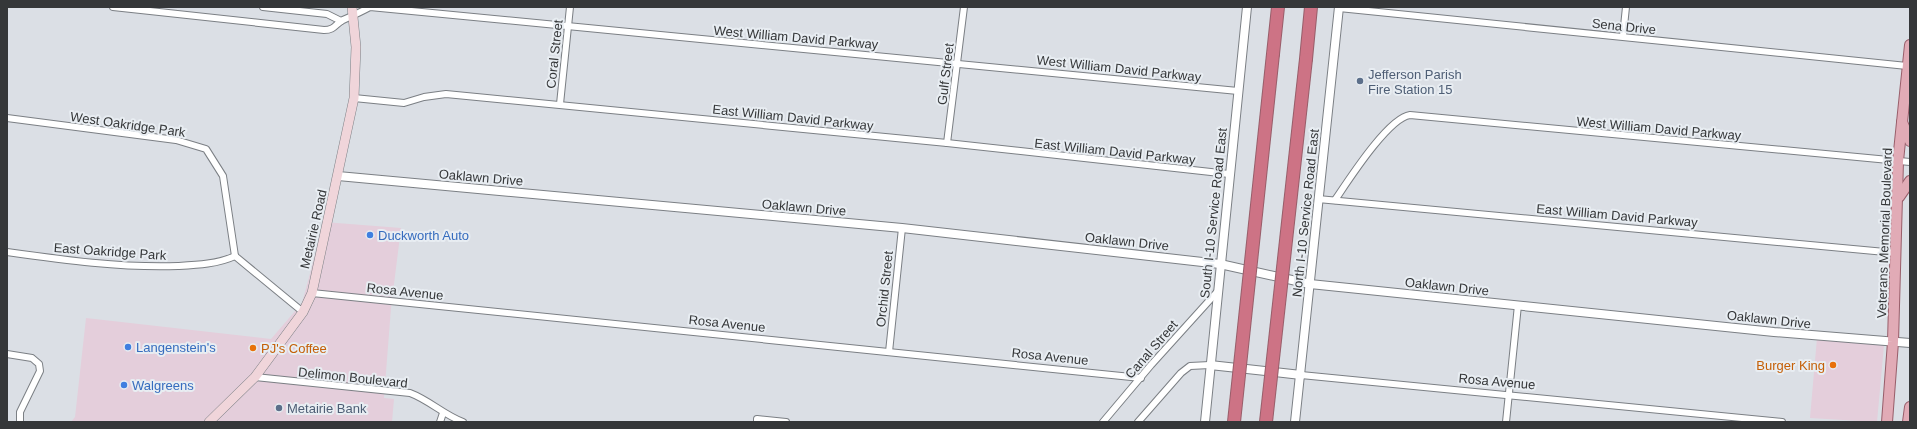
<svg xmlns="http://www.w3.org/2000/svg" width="1917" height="429" viewBox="0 0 1917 429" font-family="Arial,sans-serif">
<rect width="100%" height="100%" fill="#dbdfe5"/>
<g fill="#e4cedb">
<path d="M324,222l77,6 -10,80 -7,90 10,1 -2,23h-321l4,-5 11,-99 185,21 31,-36z"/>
<path d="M1817,338l67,7 -7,77 -67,-4z"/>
</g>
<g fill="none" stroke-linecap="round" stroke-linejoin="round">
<g stroke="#7b7f84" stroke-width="8">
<g id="minor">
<path d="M113,7l211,23c11,0 11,-6 19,-10 9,-4 18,-8 27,-13l868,84"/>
<path d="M263,7l64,7 14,7"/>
<path d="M1339,8l568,58"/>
<path d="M1623,36l3,-29"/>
<path d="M354,98l50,5 20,-6 22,-3 501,49 282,31"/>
<path d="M560,104l10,-97"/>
<path d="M7,118l169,22 30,9 17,27 12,80"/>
<path d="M947,143l17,-136"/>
<path d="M1318,199l578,54"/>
<path d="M1335,200c13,-19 53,-82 75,-85l500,47"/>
<path d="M7,252c57,8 114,16 171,14 19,-1 40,-2 57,-10"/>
<path d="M235,256l68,56"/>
<path d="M312,293l829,85"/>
<path d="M889,352l13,-124"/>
<path d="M7,354l25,4 7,6 1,7 -20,41v10"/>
<path d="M1301,375l481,47"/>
<path d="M255,377l155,16c19,7 34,22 53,29"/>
<path d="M440,422l3,-9"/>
<path d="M757,422v-3l29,3"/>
<path d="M1103,422l48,-57 66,-73"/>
<path d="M1138,422l43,-49 9,-7 20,-1"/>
<path d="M1506,422l12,-117"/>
</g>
</g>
<g stroke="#7b7f84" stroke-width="10">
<g id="tertiary">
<path d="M338,176l564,52 318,36 90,20 464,48 136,11"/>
<path d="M1210,365l91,10"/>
<path d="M1205,422l42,-415"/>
<path d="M1295,422l44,-415"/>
</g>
</g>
<g stroke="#7b7f84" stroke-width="10">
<path id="secondary" d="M209,422l46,-45 48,-65 9,-19 42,-195 2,-51 -4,-40"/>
</g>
<g stroke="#985e6a" stroke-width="12">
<g id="primary">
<path d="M1902,122l8,19"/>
<path d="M1899,197l11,-16"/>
<path d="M1887,422l6,-80 5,-181 12,-116"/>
<path d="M1908,422l2,-15"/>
</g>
</g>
<g stroke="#985e6a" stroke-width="14">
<g id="motorway">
<path d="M1273,54l5,-47"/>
<path d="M1306,59l5,-52"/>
</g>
</g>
<use href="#minor" stroke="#fff" stroke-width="6"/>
<use href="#tertiary" stroke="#fff" stroke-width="8"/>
<use href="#secondary" stroke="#f0d5da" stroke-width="9"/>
<use href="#primary" stroke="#e1abb6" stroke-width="10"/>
<use href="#motorway" stroke="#cd7385" stroke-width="12"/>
<g stroke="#985e6a" stroke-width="14" stroke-linecap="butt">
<g id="motorway-bridge">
<path d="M1234,422l39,-368"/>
<path d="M1266,422l40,-363"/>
</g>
</g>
<use href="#motorway-bridge" stroke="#cd7385" stroke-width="12"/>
</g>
<g fill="#5c6f8a" stroke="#e8edf2" stroke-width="1.5">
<circle cx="1360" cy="81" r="4"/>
<circle cx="279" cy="408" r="4"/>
</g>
<g fill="#3f7fe0" stroke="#e8edf2" stroke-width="1.5">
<circle cx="370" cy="235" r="4"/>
<circle cx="128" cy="347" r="4"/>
<circle cx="124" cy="385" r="4"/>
</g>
<g fill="#e8710a" stroke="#e8edf2" stroke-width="1.5">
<circle cx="253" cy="348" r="4"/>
<circle cx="1833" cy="365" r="4"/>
</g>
<g text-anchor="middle" stroke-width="4" stroke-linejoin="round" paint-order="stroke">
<g font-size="13" fill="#353739" stroke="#e8edf2">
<text transform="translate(1624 26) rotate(6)" y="5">Sena Drive</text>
<text transform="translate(796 37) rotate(5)" y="5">West William David Parkway</text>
<text transform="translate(554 54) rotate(-84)" y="5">Coral Street</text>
<text transform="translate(1119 68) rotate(6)" y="5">West William David Parkway</text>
<text transform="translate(945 74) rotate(-83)" y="5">Gulf Street</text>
<text transform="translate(793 117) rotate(6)" y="5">East William David Parkway</text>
<text transform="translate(128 124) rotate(8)" y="5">West Oakridge Park</text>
<text transform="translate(1659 128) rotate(5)" y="5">West William David Parkway</text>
<text transform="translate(1115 151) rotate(6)" y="5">East William David Parkway</text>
<text transform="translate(481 177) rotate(5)" y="5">Oaklawn Drive</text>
<text transform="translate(804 207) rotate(5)" y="5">Oaklawn Drive</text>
<text transform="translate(1213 213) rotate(-84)" y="5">South I-10 Service Road East</text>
<text transform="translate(1305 213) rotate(-84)" y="5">North I-10 Service Road East</text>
<text transform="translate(1617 215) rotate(5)" y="5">East William David Parkway</text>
<text transform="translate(313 229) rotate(-77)" y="5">Metairie Road</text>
<text transform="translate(1884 233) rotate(-88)" y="5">Veterans Memorial Boulevard</text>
<text transform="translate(1127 241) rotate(6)" y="5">Oaklawn Drive</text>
<text transform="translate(110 251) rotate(4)" y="5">East Oakridge Park</text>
<text transform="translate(1447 286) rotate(6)" y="5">Oaklawn Drive</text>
<text transform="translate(884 289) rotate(-84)" y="5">Orchid Street</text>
<text transform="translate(405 291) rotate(6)" y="5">Rosa Avenue</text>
<text transform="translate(1769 319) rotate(6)" y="5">Oaklawn Drive</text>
<text transform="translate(727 323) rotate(6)" y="5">Rosa Avenue</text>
<text transform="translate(1151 349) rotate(-49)" y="5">Canal Street</text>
<text transform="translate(1050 356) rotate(6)" y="5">Rosa Avenue</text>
<text transform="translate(353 377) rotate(6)" y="5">Delimon Boulevard</text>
<text transform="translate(1497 381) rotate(5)" y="5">Rosa Avenue</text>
</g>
<g font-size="13" fill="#4e5e75" stroke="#e8edf2" text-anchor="start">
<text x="1368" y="79">Jefferson Parish<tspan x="1368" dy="15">Fire Station 15</tspan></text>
<text x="287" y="413">Metairie Bank</text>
</g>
<g font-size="13" fill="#366cbe" stroke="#e8edf2" text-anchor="start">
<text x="378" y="240">Duckworth Auto</text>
<text x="136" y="352">Langenstein's</text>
<text x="132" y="390">Walgreens</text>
</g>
<g font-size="13" fill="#c56008" stroke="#e8edf2" text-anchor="start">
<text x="261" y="353">PJ's Coffee</text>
<text x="1825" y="370" text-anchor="end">Burger King</text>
</g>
</g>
<rect width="1917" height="429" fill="none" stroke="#353739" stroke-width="16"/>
</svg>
